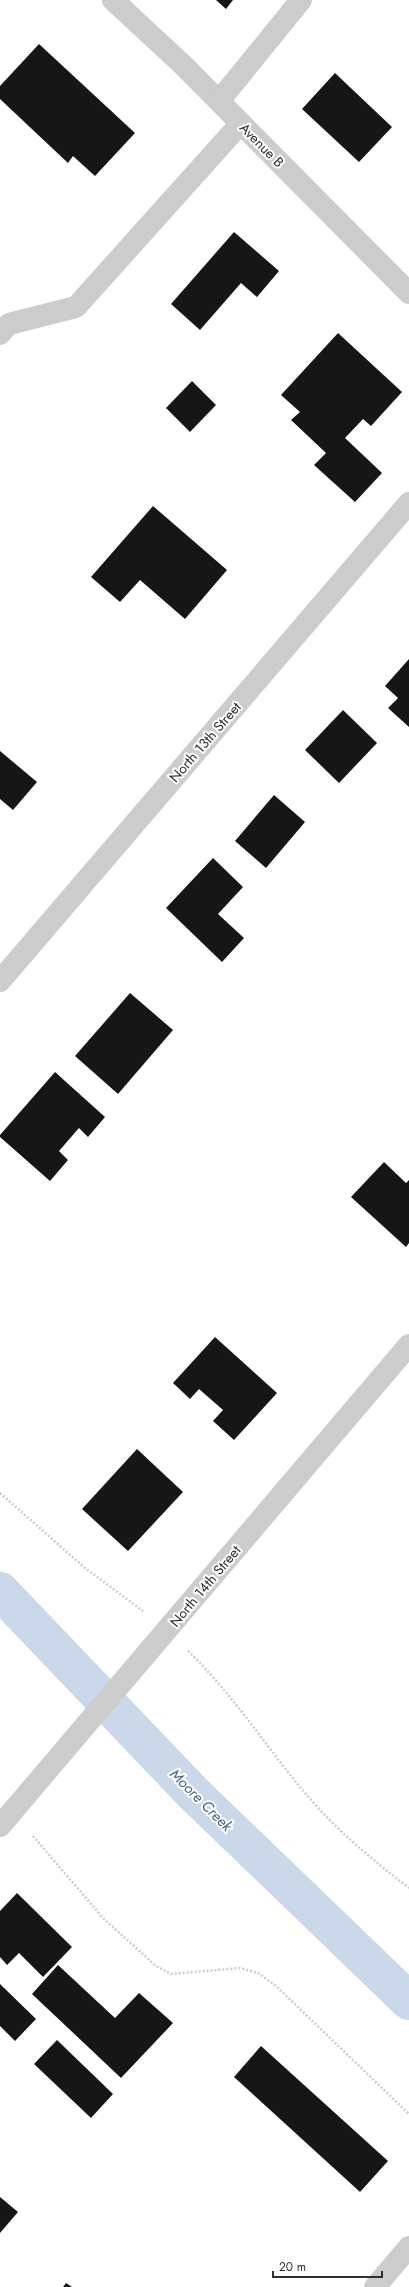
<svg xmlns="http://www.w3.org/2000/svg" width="409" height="2287" viewBox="0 0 409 2287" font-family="Jost,sans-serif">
<rect width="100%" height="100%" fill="#fff"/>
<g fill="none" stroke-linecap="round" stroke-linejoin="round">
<path stroke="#cbd8e9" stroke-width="38" d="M0,1591l193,202 216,208"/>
</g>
<g fill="#161616">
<path d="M216,0h17l-7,9z"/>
<path d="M39,44l96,89 -40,43 -22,-20 -5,7 -68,-64v-13z"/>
<path d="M335,73l57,54 -33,35 -57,-53z"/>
<path d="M234,232l45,39 -22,26 -16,-14 -41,47 -29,-26z"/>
<path d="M338,333l64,59 -31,34 -8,-7 -18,19 37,35 -27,29 -41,-37 12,-12 -35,-33 9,-8 -19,-17z"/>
<path d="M192,381l24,24 -26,27 -24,-24z"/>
<path d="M153,506l74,64 -42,49 -45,-39 -20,22 -29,-25z"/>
<path d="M409,659v68l-21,-19 10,-10 -13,-12z"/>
<path d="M343,710l34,33 -38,40 -34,-33z"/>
<path d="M0,751l37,31 -24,28 -13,-11z"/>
<path d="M274,795l31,27 -39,46 -31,-27z"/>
<path d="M213,858l30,29 -25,27 26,24 -22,24 -56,-54z"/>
<path d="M130,993l43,37 -55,64 -43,-38z"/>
<path d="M55,1072l50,45 -17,20 -9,-9 -20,23 9,9 -18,21 -50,-44v-2z"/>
<path d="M384,1162l22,21 3,-3v63l-3,4 -55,-50z"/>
<path d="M215,1337l62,56 -43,47 -21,-19 10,-11 -24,-21 -9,10 -17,-16z"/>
<path d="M137,1449l46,43 -55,59 -46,-42z"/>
<path d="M17,1893l55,54 -29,30 -24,-24 -12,12 -7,-8v-46z"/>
<path d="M58,1965l57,53 24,-25 34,30 -52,55 -89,-84z"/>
<path d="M0,1984l36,35 -21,22 -15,-15z"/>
<path d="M57,2040l56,54 -22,24 -57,-54z"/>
<path d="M261,2046l127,115 -28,31 -126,-115z"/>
<path d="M0,2197l18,15 -18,21z"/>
<path d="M66,2283l6,4h-9z"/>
</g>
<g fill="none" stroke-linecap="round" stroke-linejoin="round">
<g stroke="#ccc" stroke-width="2.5" stroke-dasharray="2 2" stroke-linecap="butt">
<path d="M0,1493l85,75 58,43"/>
<path d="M188,1651c47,45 81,101 124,150 29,33 62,60 97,87"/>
<path d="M33,1836l70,82 53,48 15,8 69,-6 18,5 17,12 134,129"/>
</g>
<g stroke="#ccc" stroke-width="22">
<path d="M113,0l71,66 225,227"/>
<path d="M219,101l82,-101"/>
<path d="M0,334l9,-10 67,-17 165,-184"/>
<path d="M0,981l409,-478"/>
<path d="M0,1826l409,-481"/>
<path d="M375,2287l34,-40"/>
</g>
</g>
<g text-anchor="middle" stroke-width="4" stroke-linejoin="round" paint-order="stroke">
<g font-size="14" fill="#2f2f2f" stroke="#fff">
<text transform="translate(262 145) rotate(45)" y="5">Avenue B</text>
<text transform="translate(205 742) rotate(-49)" y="5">North 13th Street</text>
<text transform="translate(205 1586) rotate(-50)" y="5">North 14th Street</text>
</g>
<g font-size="15" font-style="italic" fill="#43628b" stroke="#fff">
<text transform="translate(201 1800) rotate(45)" y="5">Moore Creek</text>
</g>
</g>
<path d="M273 2271v6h109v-6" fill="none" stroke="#2f2f2f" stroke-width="2"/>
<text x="279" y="2271" font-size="12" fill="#2f2f2f" stroke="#ffffff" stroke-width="3" paint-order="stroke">20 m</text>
</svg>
